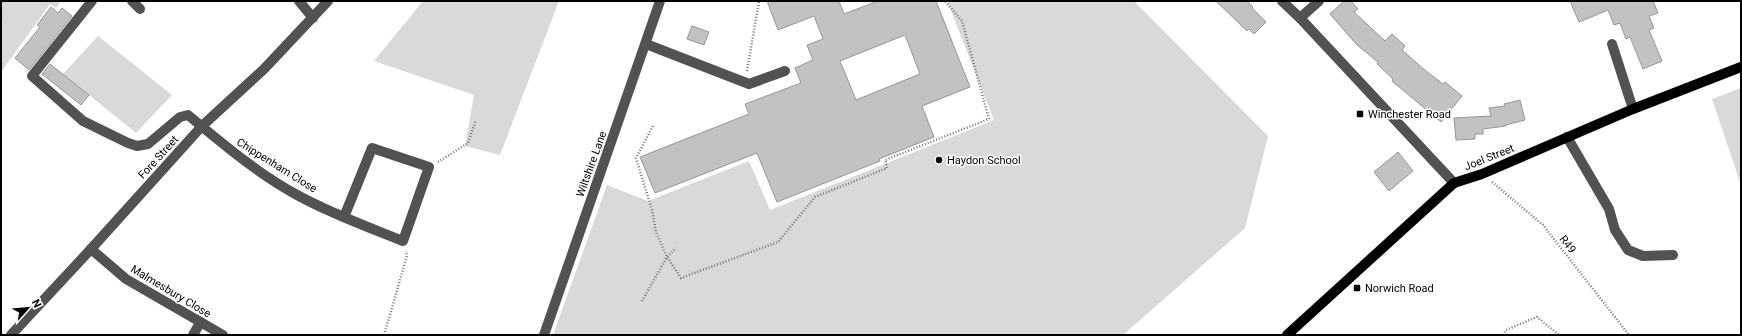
<svg xmlns="http://www.w3.org/2000/svg" width="1742" height="336" viewBox="0 0 1742 336" font-family="Roboto,sans-serif">
<rect width="100%" height="100%" fill="#fff"/>
<g fill="#d9d9d9">
<path d="M1,1h57l2,2 -4,5 -6,-4 -49,68z"/>
<path d="M423,1h136l-59,154 -35,-9 9,-51 -100,-34z"/>
<path d="M947,1h187l134,135 -23,92 -122,107h-570l54,-150 41,16 101,-40 21,49 224,-90z"/>
<path d="M98,36l74,59 -36,38 -73,-59z"/>
<path d="M1741,88v97l-29,-86z"/>
</g>
<g fill="#c2c2c2" stroke="#969696" fill-rule="evenodd">
<path d="M767,1h72l5,13 34,-13h58l34,86 -48,19 12,31 -55,22 1,2 -103,41 -20,-49 -102,40 -15,-36 109,-43 -4,-10 56,-21 -6,-15 18,-8 -6,-15 16,-6 -9,-23 -36,14zM905,35l15,39 -64,26 -16,-39z"/>
<path d="M1216,1h31l6,6 -1,1 14,14 -12,12 -5,-5 -2,2z"/>
<path d="M1344,1h7l7,8 -4,3 31,29 7,-7 13,12 -3,4 24,21 17,13 2,-2 17,14 -21,26 -49,-41 1,-2 -16,-15 1,-2 -21,-17 -27,-31z"/>
<path d="M1570,1h83l5,12 -9,3 5,12 -5,2 13,31 -19,8 -13,-32 -4,2 -6,-16 -6,2 -6,-15 -29,12z"/>
<path d="M51,7l7,6 4,-5 10,8 -43,54 -14,-12 25,-31 -3,-2z"/>
<path d="M692,26l17,6 -5,13 -17,-6z"/>
<path d="M50,64l39,31 -8,10 -39,-31z"/>
<path d="M1520,100l5,20 -19,5v1l-23,3v5h-8v5l-19,1 -2,-22 37,-2 -2,-8 16,-2 -1,-2z"/>
<path d="M1398,152l15,19 -24,20 -15,-19z"/>
</g>
<g fill="none" stroke-linecap="round" stroke-linejoin="round">
<g stroke="#747474" stroke-width="2.5" stroke-dasharray="1 2" stroke-linecap="butt">
<path d="M1,10v8"/>
<path d="M747,71l12,-70"/>
<path d="M653,126l-17,32 16,52 4,22 11,25 14,21 97,-36 37,-45 72,-29 -2,-8 104,-41 -27,-98 -17,-20"/>
<path d="M438,162l30,-19 8,-23"/>
<path d="M1492,182l51,43 86,110"/>
<path d="M642,301l25,-44 9,-9"/>
<path d="M384,335l23,-79 -1,-5"/>
<path d="M1503,335l3,-5 31,-13 22,18"/>
</g>
<g stroke="#525252" stroke-width="10">
<path d="M92,1l-60,75 51,45 45,22 9,3 11,-2 32,-27 8,-2c35,29 70,59 111,81 33,18 69,31 104,45l26,-74 -57,-19 -28,69"/>
<path d="M132,1l8,8"/>
<path d="M299,1l14,17"/>
<path d="M1282,1l18,17 154,165"/>
<path d="M1300,18l19,-17"/>
<path d="M646,44l103,40 36,-13"/>
<path d="M1612,44l21,65"/>
<path d="M1567,137l42,72 6,21 13,20 15,6 30,-1"/>
<path d="M91,249l35,30 97,56"/>
<path d="M11,335l80,-86 111,-123 62,-57 64,-68"/>
<path d="M193,335l7,-12"/>
<path d="M544,335l116,-334"/>
</g>
<path stroke="#000" stroke-width="10" d="M1287,335l167,-152 28,-9 151,-65 108,-42"/>
</g>
<g fill="#000" stroke="#fff" stroke-width="1.5">
<rect x="1356" y="110" width="8" height="8" rx="2"/>
<circle cx="939" cy="160" r="4"/>
<rect x="1353" y="284" width="8" height="8" rx="2"/>
</g>
<g text-anchor="middle" stroke-width="3" stroke-linejoin="round" paint-order="stroke">
<g font-size="11" fill="#000" stroke="#fff" text-anchor="start">
<text x="1368" y="118">Winchester Road</text>
<text x="947" y="164">Haydon School</text>
<text x="1365" y="292">Norwich Road</text>
</g>
<g font-size="11" fill="#000" stroke="#fff">
<text transform="translate(158 157) rotate(-48)" y="4">Fore Street</text>
<text transform="translate(1489 157) rotate(-22)" y="4">Joel Street</text>
<text transform="translate(591 164) rotate(-70)" y="4">Wiltshire Lane</text>
<text transform="translate(277 165) rotate(32)" y="4">Chippenham Close</text>
<text transform="translate(1568 244) rotate(52)" y="4">R49</text>
<text transform="translate(171 291) rotate(31)" y="4">Malmesbury Close</text>
</g>
</g>
<rect width="1742" height="336" fill="none" stroke="#000000" stroke-width="4"/>
<g transform="translate(28 308) rotate(63)" stroke="#ffffff" stroke-width="3" paint-order="stroke">
<path d="M0-3L7 15L0 10L-7 15Z" fill="#000000"/>
<text y="-6" font-size="11" font-weight="bold" text-anchor="middle" fill="#000000">N</text>
</g>
</svg>
